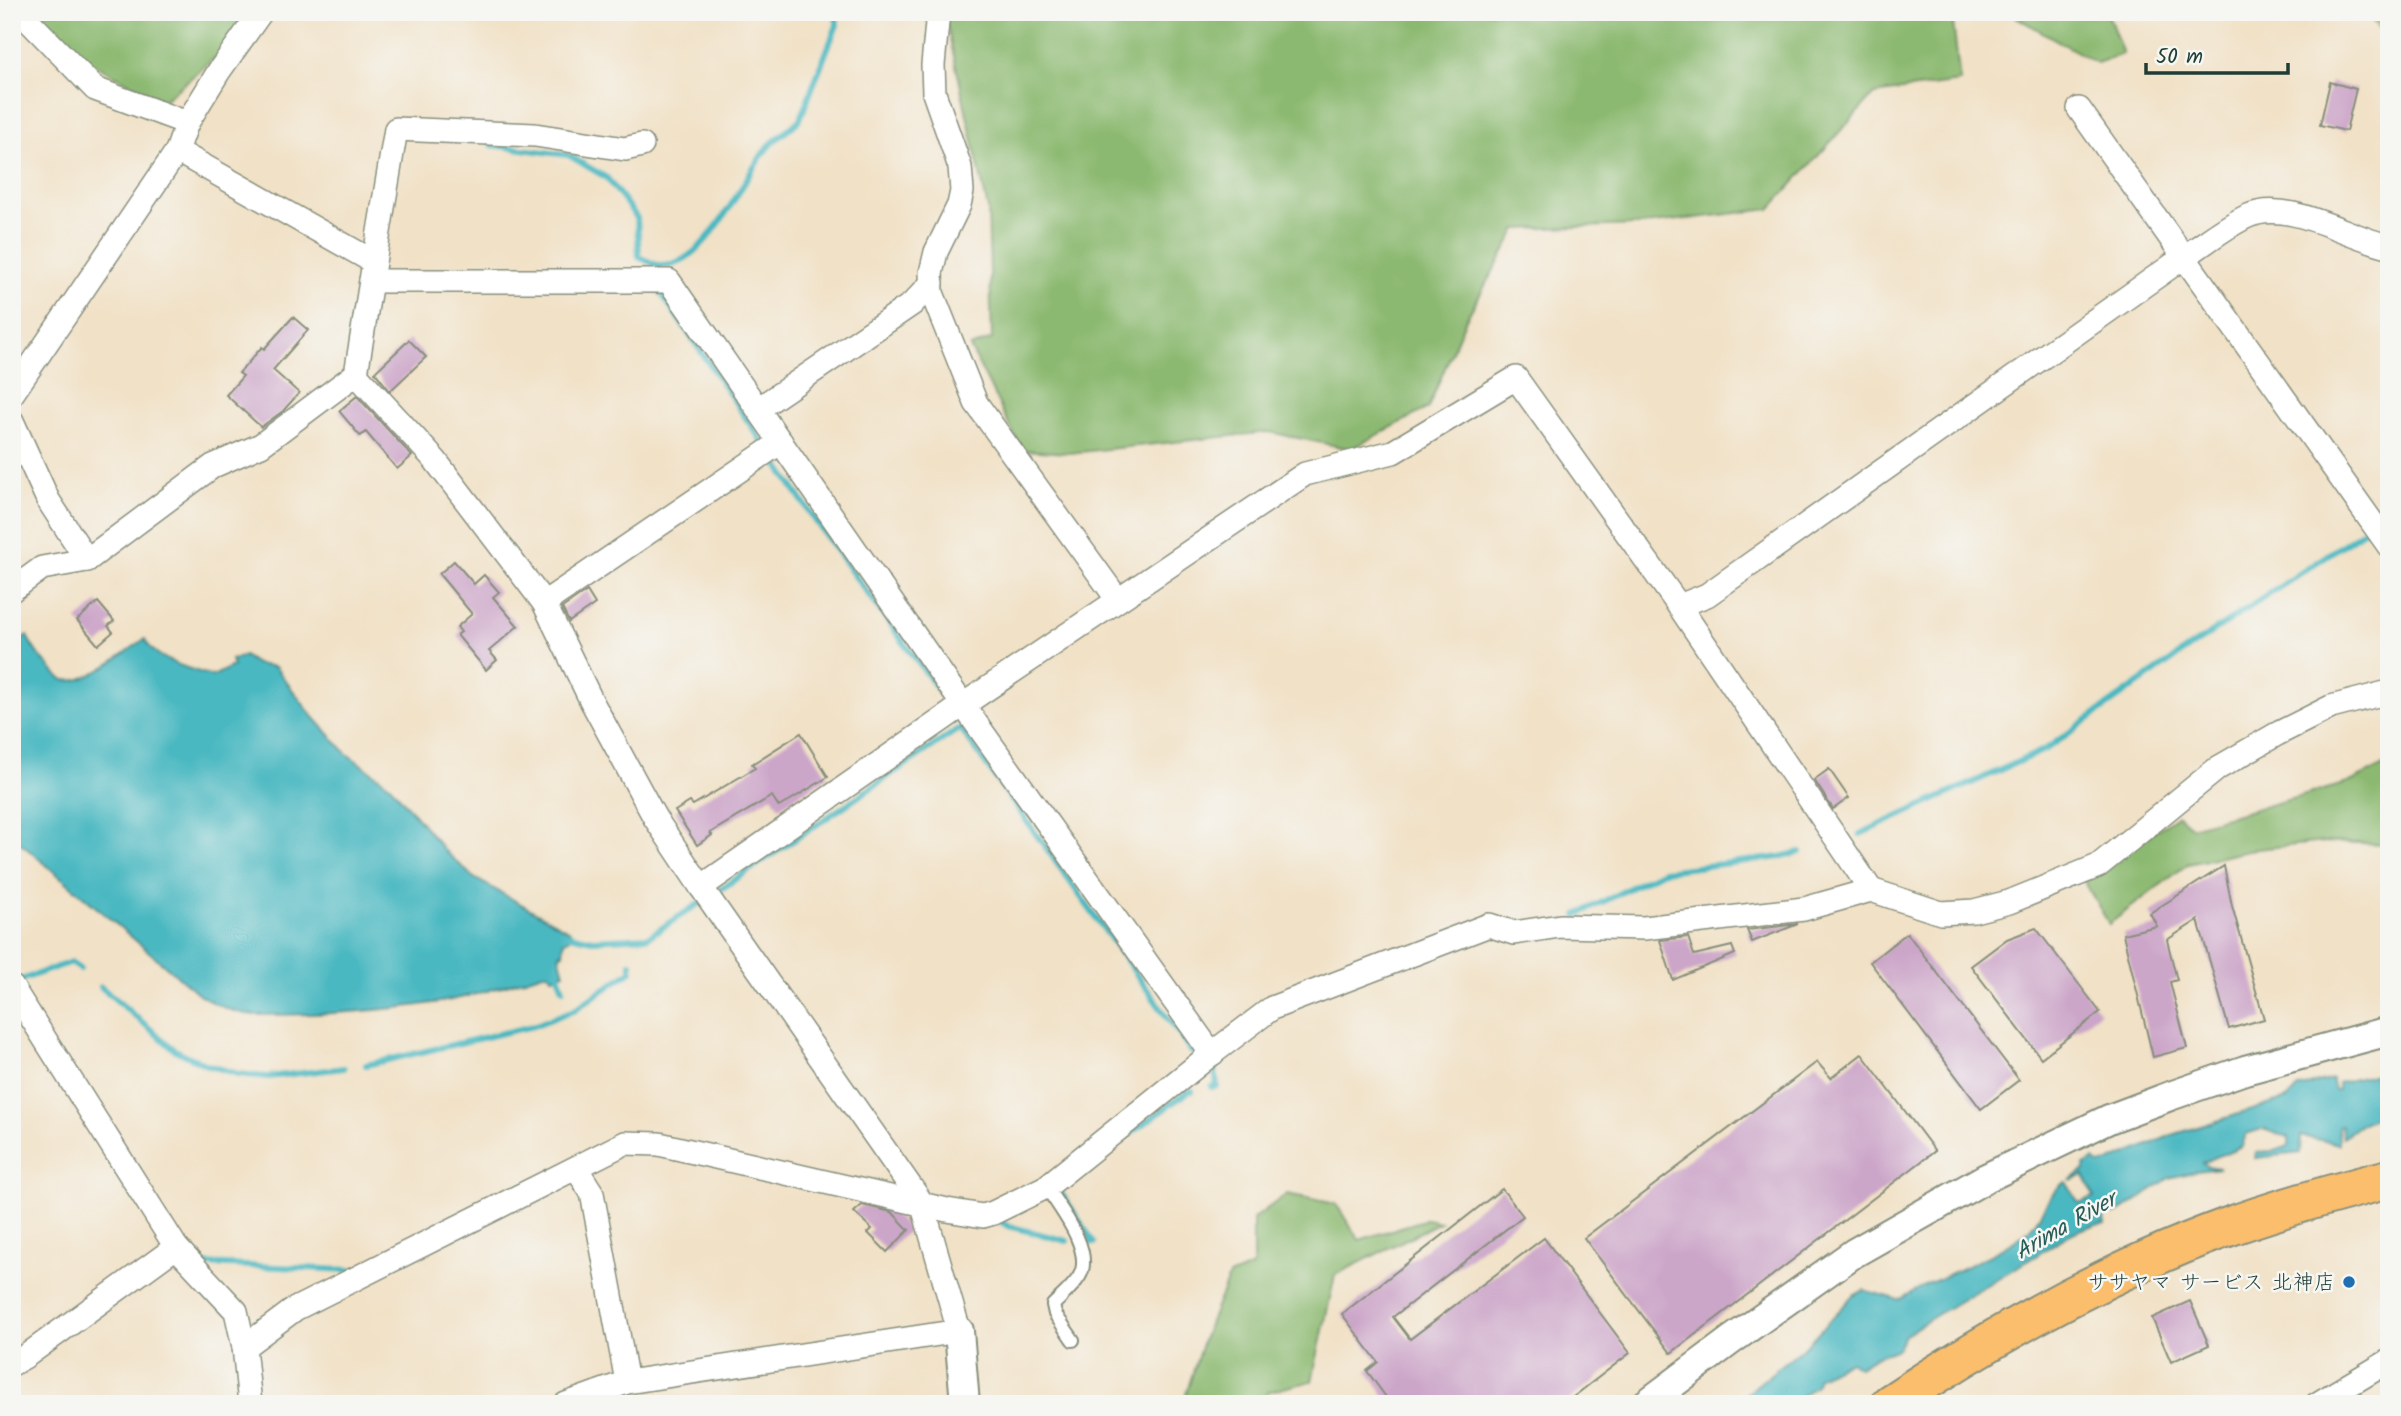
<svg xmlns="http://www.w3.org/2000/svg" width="2401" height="1416" viewBox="0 0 2401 1416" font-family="Kalam,'Klee One',sans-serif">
<rect width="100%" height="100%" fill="#f6f6f2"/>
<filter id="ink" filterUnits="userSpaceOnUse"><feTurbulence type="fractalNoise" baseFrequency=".0143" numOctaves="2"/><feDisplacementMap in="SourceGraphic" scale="14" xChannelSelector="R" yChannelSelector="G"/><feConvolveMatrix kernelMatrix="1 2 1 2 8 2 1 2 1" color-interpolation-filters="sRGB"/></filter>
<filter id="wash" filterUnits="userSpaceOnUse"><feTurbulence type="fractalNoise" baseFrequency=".00686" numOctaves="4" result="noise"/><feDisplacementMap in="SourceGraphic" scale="28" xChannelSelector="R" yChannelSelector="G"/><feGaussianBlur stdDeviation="1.57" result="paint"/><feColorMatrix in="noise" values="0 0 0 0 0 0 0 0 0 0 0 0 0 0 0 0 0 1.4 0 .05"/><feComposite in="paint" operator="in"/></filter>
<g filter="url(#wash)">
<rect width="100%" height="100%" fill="#f1e1c6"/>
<g fill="#8cb971" stroke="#567b52" stroke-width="2">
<path d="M35,12h224l-3,12 -93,77 -87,-46z"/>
<path d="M944,12h1013l-5,2 8,68 -86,12 -104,115 -133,16 -120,4 -52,92 -37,87 -77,41 -82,-17 -199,21 -48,-3 -52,-103 22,-8 -4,-130z"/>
<path d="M2007,12h100l16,42 -26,9z"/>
<path d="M2365,12h24v28z"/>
<path d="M2389,763v81l-64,-2 -68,7 -69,15 -79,60 -25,-43 94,-66 13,12 157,-44z"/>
<path d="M1287,1194l49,10 23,36 68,-21 13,3 -105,53 -23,106 -45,11 -4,12h-80l22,-70 24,-58 24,-10v-47z"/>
</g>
<g fill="#49b8c1" stroke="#347a7a" stroke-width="2">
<path d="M27,636c6,13 13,22 23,31 3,4 8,10 12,12 23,10 64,-29 83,-40 8,21 48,31 68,37l20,-10 -2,-6 13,-4 12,8 19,3 36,47 36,40 43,31 54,65 30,28 96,53 -1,8 -5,2 -1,12 -4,2 5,18 -12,4 -4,-4h-5c-33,11 -68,23 -103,29 -62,10 -125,13 -187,13 -21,-3 -35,-9 -53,-20l-188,-159v-196z"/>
<path d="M2389,1071v42l-25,9 -21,15 -2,-12 -3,1 1,18 -38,-8 -1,17 -45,5 1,-6 19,-1 14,-5v-9l-27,-8 -16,5 -4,12 -40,17 5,3 13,2 -23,3 -28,7 -52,36 -14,-1 2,11c-32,2 -51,22 -78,37 -41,24 -82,48 -122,74 -8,17 -9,15 -25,20 -7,2 -14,8 -21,12l-9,-6 -33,17 -1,7 -24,19h-58l71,-58 48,-50 11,-6 35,10c39,-25 86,-37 124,-65 18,-13 25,-44 43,-53l13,21 15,-6 -10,-22 -14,5 15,-10 -1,-5 10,-5 4,4h6l68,-29 115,-36 11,-11 34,-9 3,11h3v-7z"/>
</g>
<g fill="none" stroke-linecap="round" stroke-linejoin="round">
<g stroke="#49b8c1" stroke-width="6">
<path d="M491,145l77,10 39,23 30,40 2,39 20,9v10"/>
<path d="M659,266c46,3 81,-82 105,-114 8,-12 25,-21 36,-33l37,-94 -1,-13"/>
<path d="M659,286l1,5 105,155"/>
<path d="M771,455l59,87 118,161"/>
<path d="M2378,521l11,-7"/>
<path d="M1860,834l186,-85 143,-101 180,-121"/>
<path d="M712,895l248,-167 232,324 9,3"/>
<path d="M1577,915l86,-44 118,-14 19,-5"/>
<path d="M570,935l22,5 56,-3 55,-36"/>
<path d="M558,975l5,14"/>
<path d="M15,982l56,-20 9,7"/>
<path d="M101,987l74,63 32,15 31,9 30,3 76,-9"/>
<path d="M366,1065l167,-39 41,-16 57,-39v-8"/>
<path d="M1212,1087l5,-1 -2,-17 6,-11"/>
<path d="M1128,1135l61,-44h3"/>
<path d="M1062,1186l-3,4 4,6 31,47 -8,-1"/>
<path d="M996,1219l12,7 59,15"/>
<path d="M202,1264l149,6"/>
</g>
</g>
<g id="blocks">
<g fill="#cca6c9">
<path d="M2330,82l26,7 -10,42 -26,-6z"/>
<path d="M293,317l15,13 -35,40 26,23 -16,18 -22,16 -35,-32 17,-19 -4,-3 23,-26 2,2z"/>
<path d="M409,340l17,17 -36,34 -15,-19z"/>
<path d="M357,396l55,60 -15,13 -31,-37 -6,4 -21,-25z"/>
<path d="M454,561l20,23 10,-9 15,17 -6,5 25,29 -29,25 8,9 -11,10 -29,-35 4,-3 -4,-5 15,-13 -33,-40z"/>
<path d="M587,591l8,13 -26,18 -7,-14z"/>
<path d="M98,602l16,19 -6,5 5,6 -15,13 -21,-25z"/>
<path d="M801,733l27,44 -49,30 -7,-11 -62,37 2,2 -15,10 -22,-34 15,-9 3,3 62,-37 -3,-4z"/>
<path d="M1829,769l20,29 -16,11 -19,-29z"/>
<path d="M2224,866l8,40 32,113 -35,10 -31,-109 -31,20 10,40 -7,2 17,66 -34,9 -30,-123 34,-8 -7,-13z"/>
<path d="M1798,924l-46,18 -5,-12z"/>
<path d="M2036,928l64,84 -59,46 -70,-92 36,-27z"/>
<path d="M1907,933l112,147 -38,29 -111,-147z"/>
<path d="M1688,937l6,18 38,-9 3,8 -62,26 -13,-40z"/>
<path d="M1862,1054l73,97 -264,202 -87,-115 233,-176 14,16z"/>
<path d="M1502,1189l21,27 -130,101 17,22 134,-101 86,115 -66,51h-173l-24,-33 11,-9 -36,-48z"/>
<path d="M862,1205l30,7 17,18 -22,22 -19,-19 4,-4 -18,-17z"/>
<path d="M2190,1301l19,44 -38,17 -19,-44z"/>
</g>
</g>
</g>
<g filter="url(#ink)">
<use href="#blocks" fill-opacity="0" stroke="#888f7d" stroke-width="2"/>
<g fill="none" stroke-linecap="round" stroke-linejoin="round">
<g stroke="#888f7d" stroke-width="16">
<path id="service" d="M1046,1187c14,21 49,65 33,90 -6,10 -17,19 -26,28l2,9 18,26"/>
</g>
<g stroke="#888f7d" stroke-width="26">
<g id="minor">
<path d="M12,12l14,6 69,71 92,34 -10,28 197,111 -18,112 -95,71 -48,21 -126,94 -45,8 -30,22"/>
<path d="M938,12l-5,53 1,28 26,74 2,24 -3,14 -23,47 -5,21 1,20 44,110 142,197"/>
<path d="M2079,109l310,437"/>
<path d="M187,123l32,-52 42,-59"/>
<path d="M374,262l22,-133 139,6 90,14 17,-4"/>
<path d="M371,281h298l294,424 249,349"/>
<path d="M356,374l79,86 109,143 48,99 63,116 46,69 221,316 37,128 -332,51 -61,22"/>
<path d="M12,394l165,-243"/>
<path d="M758,409l154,-105 20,-21"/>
<path d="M12,421l36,79 39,60"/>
<path d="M544,603l237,-161"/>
<path d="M1679,606l28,-11 477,-338c20,-13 42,-31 64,-41 40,-18 101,22 141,30"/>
<path d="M701,887l262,-182 342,-231 88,-22 123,-74 163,228 192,284"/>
<path d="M12,987l164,260 60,64 8,36 6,57"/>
<path d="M576,1168l16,25 35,189"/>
<path d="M244,1347l51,-38 330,-166 34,1 288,66 36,6 10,-3 53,-26 164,-132 62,-47 217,-83 25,8 46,-7 84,2 160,-19 67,-19 70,23 33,-2 35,-9 89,-36 120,-98 59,-34 54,-27 58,-15"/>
<path d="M12,1364l14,-8 150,-109"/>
<path d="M2317,1404l72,-43"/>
</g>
</g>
<g stroke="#888f7d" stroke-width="32">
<g id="tertiary">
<path d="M959,1331l6,73"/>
<path d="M1646,1404l84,-63 124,-88 132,-75 123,-59 61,-23 75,-26 144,-39"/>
</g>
</g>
<g stroke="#888f7d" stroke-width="42">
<path id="trunk" d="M1890,1404c104,-69 218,-133 335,-176 54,-20 109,-35 164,-49"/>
</g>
<use href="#service" stroke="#fff" stroke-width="12"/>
<use href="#minor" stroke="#fff" stroke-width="23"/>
<use href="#tertiary" stroke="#fff" stroke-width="28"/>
<use href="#trunk" stroke="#fabe6d" stroke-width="38"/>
</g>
</g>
<circle fill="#1f6fb2" stroke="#f6f6f2" stroke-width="2.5" cx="2349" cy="1282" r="7"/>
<g text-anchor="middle" stroke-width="5" stroke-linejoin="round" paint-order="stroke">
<g font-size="21" fill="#1f3d34" stroke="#f6f6f2" text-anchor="end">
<text x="2335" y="1289">ササヤマ サービス 北神店</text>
</g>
<g font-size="23" font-style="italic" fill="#2a5c57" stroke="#f6f6f2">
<text transform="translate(2065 1225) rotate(-30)" y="8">Arima River</text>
</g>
</g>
<rect width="2401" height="1416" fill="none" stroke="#f6f6f2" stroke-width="42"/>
<path d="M2146 63v10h142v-10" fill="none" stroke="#1f3d34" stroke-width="3.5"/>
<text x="2156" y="63" font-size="21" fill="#1f3d34" stroke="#f6f6f2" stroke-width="5" paint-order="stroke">50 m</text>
</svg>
